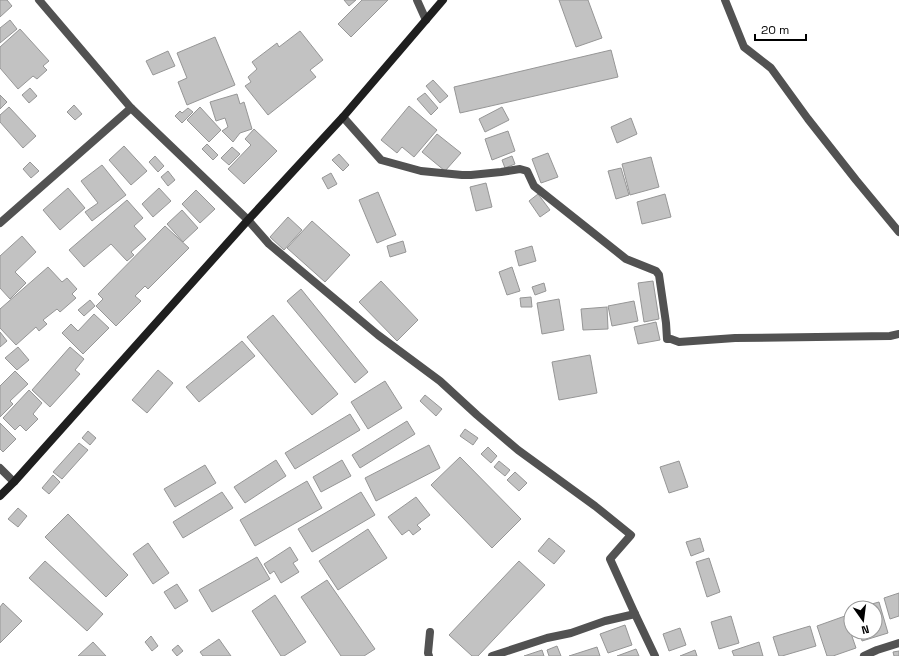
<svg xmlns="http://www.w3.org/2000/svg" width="899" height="656" viewBox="0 0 899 656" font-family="'Space Grotesk',sans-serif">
<rect width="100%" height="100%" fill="#fff"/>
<g fill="#c2c2c2" stroke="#969696">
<path d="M0,0h7l5,6 -12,11z"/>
<path d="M344,0h12l-7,6z"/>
<path d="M362,0h26l-37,37 -13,-13z"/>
<path d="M559,0h29l14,38 -26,9z"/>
<path d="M10,20l7,9 -17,14v-15z"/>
<path d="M20,29l29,32 -6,5 4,4 -10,9 -4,-3 -15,13 -18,-21v-21z"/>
<path d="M300,31l23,29 -13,10 6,7 -48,38 -23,-29 6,-4 -3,-5 9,-8 -5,-7 25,-19 2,4z"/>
<path d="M215,37l20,48 -48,20 -9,-23 9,-4 -10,-25z"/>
<path d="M611,50l7,27 -158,36 -6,-26z"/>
<path d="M168,51l7,15 -22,9 -7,-14z"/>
<path d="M433,80l15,16 -8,7 -14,-17z"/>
<path d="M30,88l7,8 -8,7 -7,-8z"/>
<path d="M425,93l13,15 -7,7 -14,-16z"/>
<path d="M237,94l3,10 4,-2 8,27 -12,4 -7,9 -11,-11 6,-4 -3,-9 -9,3 -6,-19z"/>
<path d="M0,95l7,7 -7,7z"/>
<path d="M74,105l8,9 -7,6 -8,-8z"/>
<path d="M409,106l28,24 -23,27 -12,-10 -5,6 -16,-13z"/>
<path d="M9,107l27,29 -13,12 -23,-26v-7z"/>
<path d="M200,107l21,23 -12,12 -22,-22z"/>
<path d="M502,107l7,13 -24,12 -6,-13z"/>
<path d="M188,108l5,4 -11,11 -7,-7 5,-5 2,2z"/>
<path d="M631,118l6,16 -20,9 -6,-16z"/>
<path d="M254,129l23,22 -33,33 -16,-15 23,-24 -6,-6z"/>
<path d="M508,131l7,20 -23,9 -7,-21z"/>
<path d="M437,134l24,19 -16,18 -23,-19z"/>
<path d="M207,144l11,11 -5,5 -11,-11z"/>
<path d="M124,146l23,25 -16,14 -22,-25z"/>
<path d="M232,147l8,7 -11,11 -8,-7z"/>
<path d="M548,153l10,24 -17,6 -9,-24z"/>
<path d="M339,154l10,11 -6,6 -11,-11z"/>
<path d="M155,156l9,10 -6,6 -9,-10z"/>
<path d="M512,156l3,8 -10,4 -3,-8z"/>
<path d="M651,157l8,30 -29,8 -8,-31z"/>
<path d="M30,162l9,9 -8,7 -8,-9z"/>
<path d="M102,165l24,30 -34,26 -7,-9 13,-9 -17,-22z"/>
<path d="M621,168l8,27 -13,4 -8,-28z"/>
<path d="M168,171l7,9 -7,6 -7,-9z"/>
<path d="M331,173l6,11 -9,5 -6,-11z"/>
<path d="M486,183l6,24 -16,4 -6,-24z"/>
<path d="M68,188l17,20 -25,22 -17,-20z"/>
<path d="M159,188l12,13 -18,16 -11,-13z"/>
<path d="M196,190l19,19 -15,14 -18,-19z"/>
<path d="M378,192l18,43 -19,8 -18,-43z"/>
<path d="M538,194l12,16 -10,7 -11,-16z"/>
<path d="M665,194l6,23 -29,7 -5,-22z"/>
<path d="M127,200l16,18 -9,8 12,13 -15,13 3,3 -7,6 -16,-17 -27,23 -15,-17z"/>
<path d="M182,210l16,18 -15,14 -16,-18z"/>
<path d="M288,217l14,13 -18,20 -14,-13z"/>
<path d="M312,221l38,34 -25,27 -38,-34z"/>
<path d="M165,226l24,22 -41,41 -3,-3 -10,10 6,5 -25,25 -20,-20 7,-7 -5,-5z"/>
<path d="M22,236l14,16 -21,20 11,11 -16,16 -10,-11v-32z"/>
<path d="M403,241l3,11 -16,5 -3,-11z"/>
<path d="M532,246l4,15 -17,5 -4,-15z"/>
<path d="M48,267l14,15 5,-4 10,11 -5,5 4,4 -16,14 -3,-3 -14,11 4,4 -8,7 -3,-4 -20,18 -16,-17v-19z"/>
<path d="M512,267l8,24 -13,4 -8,-23z"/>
<path d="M381,281l37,39 -21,21 -38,-39z"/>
<path d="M653,281l6,38 -15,3 -6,-39z"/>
<path d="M544,283l2,8 -11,4 -3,-8z"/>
<path d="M301,289l67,83 -13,11 -68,-82z"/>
<path d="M531,297l1,10h-11l-1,-9z"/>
<path d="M559,299l5,31 -22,4 -5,-31z"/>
<path d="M90,300l5,6 -11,10 -6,-6z"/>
<path d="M634,301l4,20 -26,5 -4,-20z"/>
<path d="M607,307l1,22 -25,1 -2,-21z"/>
<path d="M94,314l15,14 -26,26 -21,-21 9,-9 7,7z"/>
<path d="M273,315l65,79 -26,21 -65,-78z"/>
<path d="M656,322l4,18 -22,4 -4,-17z"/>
<path d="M0,332l7,9 -7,6z"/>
<path d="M242,341l13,15 -56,46 -13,-15z"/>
<path d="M18,347l11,13 -12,10 -12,-12z"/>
<path d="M70,347l14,12 -9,11 5,4 -30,33 -18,-17z"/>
<path d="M590,355l7,38 -38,7 -7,-38z"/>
<path d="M158,370l15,13 -26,30 -15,-13z"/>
<path d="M15,371l13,13 -18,17 3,3 -13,13v-31z"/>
<path d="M385,381l17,27 -34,21 -17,-27z"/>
<path d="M29,390l13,13 -9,11 5,5 -12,12 -6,-6 -5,5 -12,-12z"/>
<path d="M425,395l17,14 -6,7 -16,-15z"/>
<path d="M350,414l10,16 -65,39 -10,-16z"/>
<path d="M407,421l8,13 -55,34 -8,-13z"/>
<path d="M0,423l16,16 -13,13 -3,-3z"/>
<path d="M465,429l13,9 -5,7 -13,-9z"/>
<path d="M88,431l8,7 -6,7 -8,-7z"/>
<path d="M79,443l9,7 -26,29 -9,-7z"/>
<path d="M429,445l11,23 -64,33 -11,-23z"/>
<path d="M488,447l9,9 -6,7 -10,-9z"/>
<path d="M460,457l61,62 -29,29 -61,-63z"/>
<path d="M276,460l10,16 -41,27 -11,-16z"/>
<path d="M342,460l9,16 -30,16 -8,-15z"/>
<path d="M499,461l11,9 -5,6 -11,-9z"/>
<path d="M679,461l9,26 -19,6 -9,-26z"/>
<path d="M205,465l11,18 -41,24 -11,-18z"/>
<path d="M515,472l12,11 -8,8 -12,-11z"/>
<path d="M53,475l7,7 -11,12 -7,-6z"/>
<path d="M307,481l15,27 -67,38 -15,-26z"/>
<path d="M222,492l11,16 -50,30 -10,-16z"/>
<path d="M361,492l14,23 -63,37 -14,-23z"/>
<path d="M416,497l14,18 -13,10 4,4 -8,6 -4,-5 -7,5 -14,-18z"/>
<path d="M18,508l9,8 -9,11 -10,-8z"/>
<path d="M68,514l60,61 -22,22 -61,-60z"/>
<path d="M368,529l19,29 -49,32 -19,-29z"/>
<path d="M549,538l16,13 -11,13 -16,-13z"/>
<path d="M700,538l4,13 -13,5 -5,-14z"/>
<path d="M148,543l21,30 -16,11 -20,-30z"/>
<path d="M290,547l8,13 -5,3 6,9 -18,11 -7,-12 -4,3 -6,-10z"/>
<path d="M257,557l13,22 -58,33 -13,-22z"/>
<path d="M709,558l11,34 -13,5 -11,-35z"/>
<path d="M45,561l58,53 -16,17 -58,-53z"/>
<path d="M519,561l26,24 -67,71h-6l-23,-21z"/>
<path d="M327,580l48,69 -11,7h-23l-40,-59z"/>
<path d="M177,584l11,17 -13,8 -11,-17z"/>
<path d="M899,593v23l-9,3 -6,-21z"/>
<path d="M275,595l31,47 -22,14h-3l-29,-45z"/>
<path d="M879,602l9,31 -26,8 -2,-9h15v-24h-18z"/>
<path d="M3,603l19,18 -22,22v-36z"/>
<path d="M731,616l8,27 -20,6 -8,-27z"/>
<path d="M845,616l11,32 -23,8h-6l-10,-30z"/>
<path d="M625,625l7,20 -24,8 -8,-19z"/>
<path d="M810,626l6,20 -34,10h-3l-6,-19z"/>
<path d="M680,628l6,17 -17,6 -6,-17z"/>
<path d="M151,636l7,10 -6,5 -7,-9z"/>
<path d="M219,639l12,17h-28l-3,-4z"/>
<path d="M93,642l13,14h-28z"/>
<path d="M759,642l4,14h-29l-2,-5z"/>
<path d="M178,645l5,6 -6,5 -5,-6z"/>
<path d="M557,646l4,10h-12l-2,-6z"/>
<path d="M597,647l3,9h-31z"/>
<path d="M636,649l3,7h-22z"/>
<path d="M542,650l2,6h-20z"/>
<path d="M695,650l2,6h-17z"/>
<path d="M899,651v5h-5l-1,-4z"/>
</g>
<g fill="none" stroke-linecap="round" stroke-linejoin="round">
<g stroke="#525252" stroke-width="8">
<path d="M39,0l92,108 117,112 21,24 109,91 62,46 37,34 41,35 77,56 36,29 -21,24 25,55 20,42"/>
<path d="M417,0l9,20"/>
<path d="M725,0l19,47 27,21 37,51 48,61 43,52"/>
<path d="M343,117l38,43 40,11 41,4h9l30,-3 19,-3 7,2 7,15 92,73 30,12 3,4 7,48 1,16h4l8,3 56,-4 155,-2 9,-2"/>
<path d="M0,223l131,-115"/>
<path d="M0,468l14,14"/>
<path d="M429,656l-1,-3 2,-21"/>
<path d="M492,656l55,-18 24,-5 34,-12 30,-7"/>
<path d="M864,656l13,-6 22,-7"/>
</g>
<path stroke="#1f1f1f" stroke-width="8" d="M0,496l14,-14 234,-262 95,-103 100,-117"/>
</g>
<g transform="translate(863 620) rotate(166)"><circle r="19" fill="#ffffff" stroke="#999999"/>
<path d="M0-3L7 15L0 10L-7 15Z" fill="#000000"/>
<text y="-6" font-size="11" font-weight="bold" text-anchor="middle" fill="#000000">N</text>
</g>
<path d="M755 34v6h51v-6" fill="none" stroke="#000000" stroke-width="2"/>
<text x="761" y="34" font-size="12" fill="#000000" stroke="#ffffff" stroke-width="3" paint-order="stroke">20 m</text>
</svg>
